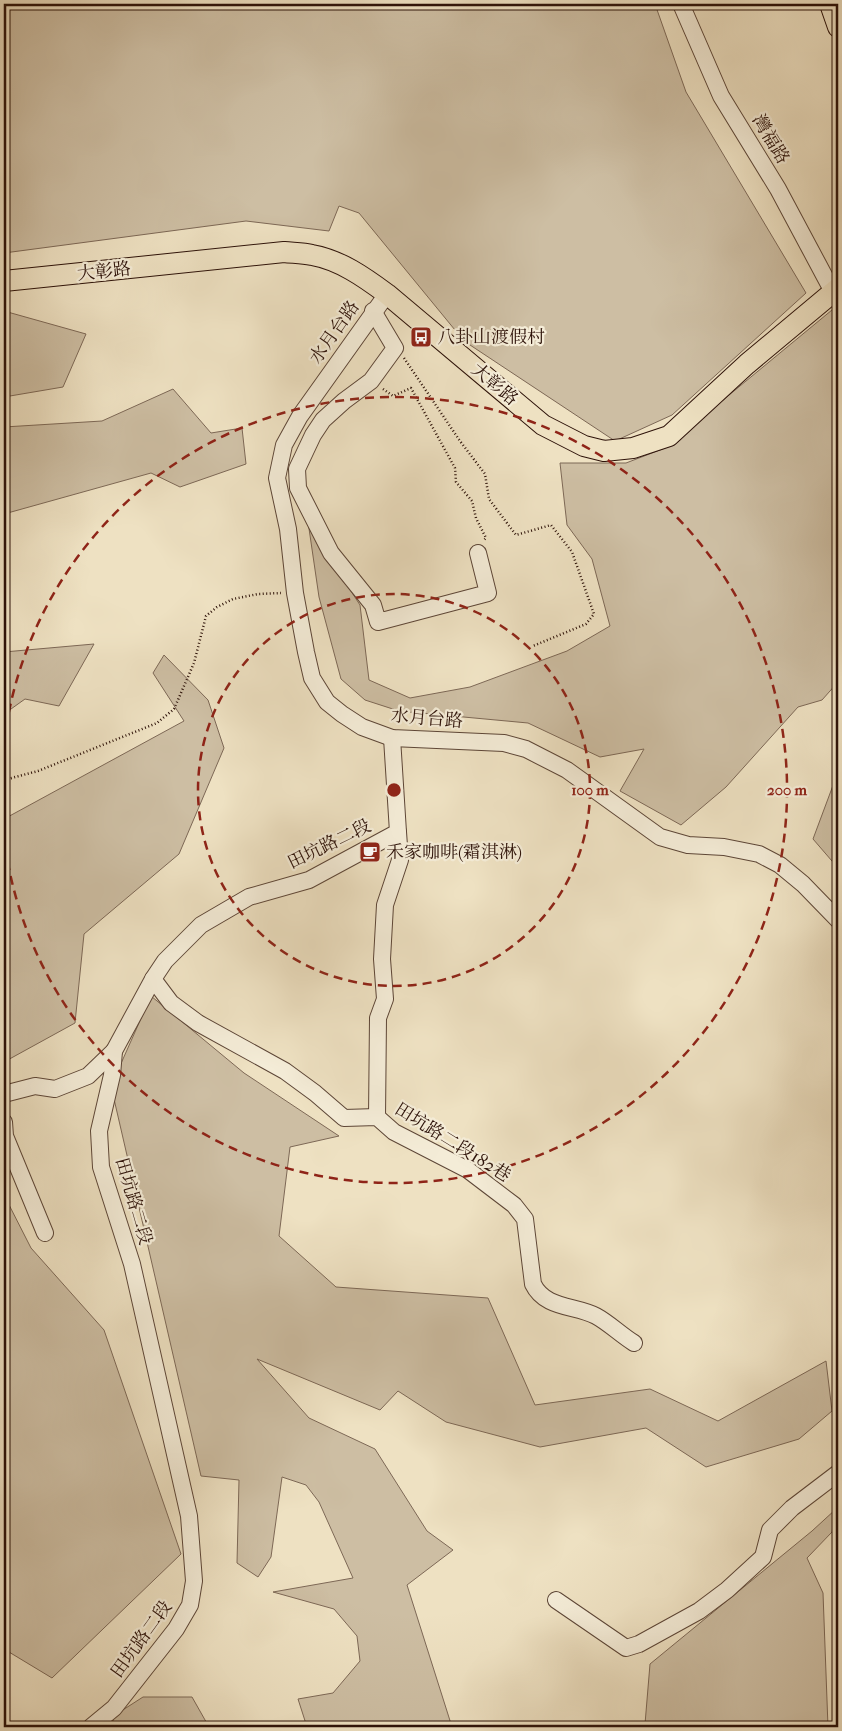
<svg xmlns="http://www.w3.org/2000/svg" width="842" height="1731" viewBox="0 0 842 1731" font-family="'IM FELL French Canon','Noto Serif TC',serif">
<rect width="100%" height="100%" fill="#eee1c2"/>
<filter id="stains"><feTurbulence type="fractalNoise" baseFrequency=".004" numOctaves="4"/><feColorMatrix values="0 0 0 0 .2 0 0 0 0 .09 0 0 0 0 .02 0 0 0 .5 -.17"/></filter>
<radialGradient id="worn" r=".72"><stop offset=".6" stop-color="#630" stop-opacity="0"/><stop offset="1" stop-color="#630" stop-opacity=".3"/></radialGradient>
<g fill="#cdbea3" stroke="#7d6856">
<path d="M4,4h651l31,88 120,201 -134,122 -57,26 -151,-100 -105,-128 -20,-7 -10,25 -83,-10 -242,32z"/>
<path d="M838,305v377l-16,18 -24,7 -72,80 -45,38 -61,-34 24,-42 -44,8 -72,-34 -129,-12 -34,-11 -24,-21 -22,-82 -13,-89 26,54 28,43 9,75 41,18 60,-11 97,-36 43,-25 -18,-67 -25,-34 -7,-62h66l39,-15z"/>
<path d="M4,311l82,23 -23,53 -59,10z"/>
<path d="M173,389l38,44 31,-5 4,36 -66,23 -29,-14 -147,41v-87l98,-6z"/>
<path d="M94,644l-35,62 -34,-7 -21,15v-62z"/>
<path d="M164,655l44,45 16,48 -45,106 -95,80 -9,89 -71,39v-243l180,-98 -31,-48z"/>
<path d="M838,776v92l-25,-29 22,-59z"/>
<path d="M151,996l93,77 95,63 -49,11 -11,89 57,51 152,11 47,107 115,-16 68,32 108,-60 6,50 -33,28 -93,28 -60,-39 -106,19 -94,-25 -48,-31 -18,19 -123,-51 52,59 66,31 52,82 26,19 -46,35 45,142h-145l-9,-28 35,-6 27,-32 -3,-25 -23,-27 -61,-17 80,-14 -34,-76 -13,-17 -24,-8 -11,80 -13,20 -21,-14 2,-83 -38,-4 -90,-390z"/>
<path d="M4,1195l27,53 73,82 77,224 -129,124 -48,-29z"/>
<path d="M836,1509l-4,23 -25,26 16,35 5,134h-179l-4,-3 5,-60 162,-133z"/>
<path d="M143,1697h49l17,30h-98l4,-12z"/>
</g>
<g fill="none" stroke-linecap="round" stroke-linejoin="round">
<g stroke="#5d4637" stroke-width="18">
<g id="minor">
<path d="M681,4l40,92 57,93 55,103"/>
<path d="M387,294l-87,122 -16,29 -7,33 11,51 7,64 11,59 6,26 15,24 15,12 20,13 30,11 112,5 22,6 41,21 93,67 28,8 36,2 35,7 21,11 23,19 35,36"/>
<path d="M373,311l22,37 -24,33 -27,20 -21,19 -10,15 -16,34 1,19 33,65 42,52 5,17 110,-29 -10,-40"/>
<path d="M153,979l18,24 27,20 87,48 30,22 29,25 33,-1 17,15 74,38 46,35 11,14 8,65c12,25 42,21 63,32 13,7 25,19 38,27"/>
<path d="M4,1094l31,-8 20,3 33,-13 26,-25"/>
<path d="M377,1117l1,-99 7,-19 -3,-40 3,-54 15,-45 -2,-28"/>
<path d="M4,1122l1,14 40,97"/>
<path d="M556,1600l70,48 13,-4 60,-33 28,-21 36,-33 7,-27 22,-22 46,-35"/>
<path d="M91,1727l23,-19 62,-79 14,-24 4,-24 -5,-65 -57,-252 -31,-97 -2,-36 13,-56 2,-24 39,-72 12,-18 36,-36 48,-28 60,-17 89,-48 -6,-94"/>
</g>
</g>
<g stroke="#2d1209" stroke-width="22">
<g id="major">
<path d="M830,4l8,23"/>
<path d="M4,281l280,-29c9,1 19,1 28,3 28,5 52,22 75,39l156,131 41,21 20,5 29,-3 36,-12 78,-72 91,-76"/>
</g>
</g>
<g stroke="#2d1209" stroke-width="2.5" stroke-dasharray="1 2.5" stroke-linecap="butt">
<path d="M404,358l56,83 25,33 4,25 27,36 35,-10 21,27 22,62 -8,10 -53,22"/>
<path d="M383,389l10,7 18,-8 44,80 1,14 16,19 4,17 10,20 -2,2"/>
<path d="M4,780l34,-9 119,-48 17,-14 20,-46 12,-47 11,-9 16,-8 25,-5 23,-1"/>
</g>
<use href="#minor" stroke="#f4ecd7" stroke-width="16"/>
<use href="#major" stroke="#eee1c2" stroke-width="20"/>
</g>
<g fill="none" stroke="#8f2418" stroke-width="2.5" stroke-dasharray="9 6">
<circle cx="394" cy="790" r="196"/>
<path d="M4 742A393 393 0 1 1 4 838"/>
</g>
<defs>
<g id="bus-square" transform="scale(1.125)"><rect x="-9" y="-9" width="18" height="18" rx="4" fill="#8f2418" stroke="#f4ecd7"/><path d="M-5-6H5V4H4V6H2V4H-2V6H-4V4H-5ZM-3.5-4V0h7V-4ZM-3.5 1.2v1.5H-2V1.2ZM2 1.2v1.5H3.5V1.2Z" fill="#fff"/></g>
<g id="cafe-square" transform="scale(1.125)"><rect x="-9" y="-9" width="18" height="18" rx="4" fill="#8f2418" stroke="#f4ecd7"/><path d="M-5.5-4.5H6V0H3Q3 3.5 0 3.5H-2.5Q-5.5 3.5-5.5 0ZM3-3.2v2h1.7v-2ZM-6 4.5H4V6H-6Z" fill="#fff"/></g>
</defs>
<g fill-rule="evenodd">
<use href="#bus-square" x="421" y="337"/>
<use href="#cafe-square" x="370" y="852"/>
</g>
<g text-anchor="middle" stroke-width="4.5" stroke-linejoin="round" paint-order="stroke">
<g font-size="18" fill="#2d1209" stroke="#f4ecd7">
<text transform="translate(771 139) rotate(59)" y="6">灣福路</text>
<text transform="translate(104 271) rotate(-6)" y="6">大彰路</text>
<text transform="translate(334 332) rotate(-55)" y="6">水月台路</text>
<text transform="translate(495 384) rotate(40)" y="6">大彰路</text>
<text transform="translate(427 718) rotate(5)" y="6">水月台路</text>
<text transform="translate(329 844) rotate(-26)" y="6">田坑路二段</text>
<text transform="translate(453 1142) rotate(32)" y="6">田坑路二段182巷</text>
<text transform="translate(134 1201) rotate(74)" y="6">田坑路二段</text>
<text transform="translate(141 1639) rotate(-54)" y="6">田坑路二段</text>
</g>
<g font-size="18" fill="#2d1209" stroke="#f4ecd7" text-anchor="start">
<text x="437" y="343">八卦山渡假村</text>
<text x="386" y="858">禾家咖啡(霜淇淋)</text>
</g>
</g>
<circle cx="394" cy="790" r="8" fill="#8f2418" stroke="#f4ecd7" stroke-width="2.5"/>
<g font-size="15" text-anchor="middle" font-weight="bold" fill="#8f2418" stroke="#f4ecd7" stroke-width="4.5" stroke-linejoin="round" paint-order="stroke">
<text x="590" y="795">100 m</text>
<text x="787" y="795">200 m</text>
</g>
<rect width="842" height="1731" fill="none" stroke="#eee1c2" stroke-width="20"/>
<rect x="5" y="5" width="832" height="1721" fill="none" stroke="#2d1209" stroke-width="2.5"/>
<rect x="10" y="10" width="822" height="1711" fill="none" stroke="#2d1209"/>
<rect width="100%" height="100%" filter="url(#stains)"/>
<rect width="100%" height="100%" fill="url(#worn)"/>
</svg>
